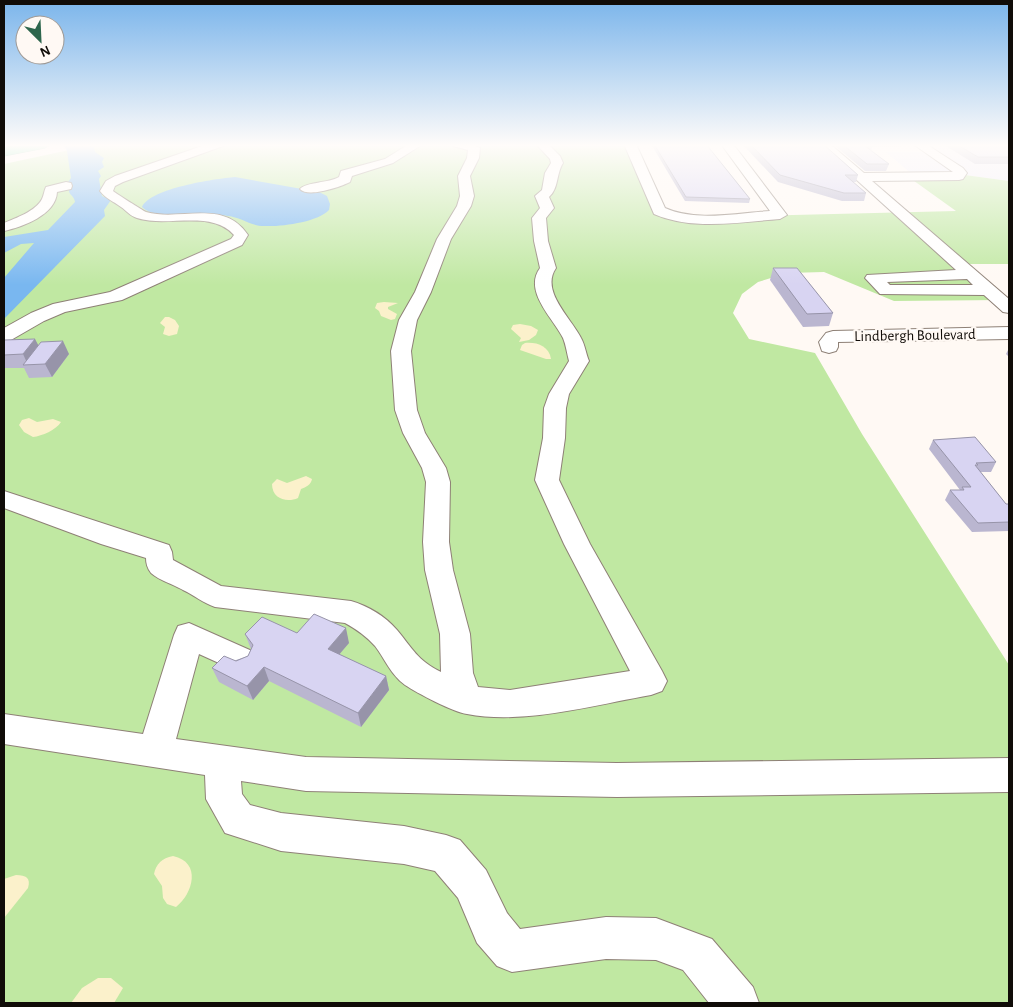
<svg xmlns="http://www.w3.org/2000/svg" width="1013" height="1007" viewBox="0 0 1013 1007" font-family="'Alegreya Sans',sans-serif">
<rect width="100%" height="100%" fill="#fff9f4"/>
<path fill="#f0eefc" d="M919,144h90v37l-59,-8 -37,2 -27,-23h44z"/>
<path fill="#c0e8a2" d="M97,144h533l29,67 18,7 279,-7 -46,-33 40,-5 59,8v83h-48l39,36 -106,1 -70,-29 -37,1 -29,9 -16,12 -9,19 16,26 66,14 47,81 147,231v338h-1005v-839z"/>
<g fill="#fbf1cb">
<path d="M384,302l14,1 -10,4v2l9,5 -2,5 -4,1 -10,-4 -2,-5 -4,-3 2,-5z"/>
<path d="M165,317h4l6,3 4,6 -2,8 -8,2 -6,-2 2,-7 -5,-4z"/>
<path d="M520,324l11,2 7,4 -2,5 -7,5 -10,2 2,-4 -10,-9 2,-4z"/>
<path d="M525,343c12,-1 24,3 26,16h-5l-26,-9 2,-5z"/>
<path d="M29,418l8,4 16,-3 8,3c-5,8 -19,14 -28,15l-9,-5 -5,-7 3,-5z"/>
<path d="M306,476l6,3c-1,6 -6,8 -11,10l-3,9c-11,5 -26,1 -26,-14l5,-5 10,4z"/>
<path d="M173,856c29,6 20,38 3,51l-9,-3 -4,-6 -1,-12 -8,-12c2,-10 8,-16 19,-18z"/>
<path d="M16,875c10,0 15,3 12,13l-24,30v-39z"/>
<path d="M98,978h13l12,10 -9,15h-43l11,-15z"/>
</g>
<g fill="#79b7f0">
<path d="M68,144h25l2,8 9,6 -2,4 2,5 -6,4 3,5 -2,3 3,17 9,4 -7,10 1,6 -101,103v-41l30,-35 -13,1 -17,9v-16l44,-7 27,-28c-1,-8 -11,-8 -3,-17l-4,-3 3,-4 -4,-27 -3,-6z"/>
<path d="M235,177l84,15 8,4 3,8 -1,6c-11,12 -48,17 -65,16 -13,0 -24,-9 -36,-10 -21,-3 -72,6 -86,-9 9,-19 72,-28 93,-30z"/>
</g>
<g fill="none" stroke-linecap="round" stroke-linejoin="round">
<g stroke="#8e8076" stroke-width="2">
<g id="minor">
<path d="M208,144h17l-2,2 -100,36 -8,4 -2,5c4,3 29,19 33,21 34,10 77,-14 102,23l-6,10 -120,55 -57,12 -21,9 -33,19 -7,1v-13l27,-15 22,-9 57,-12 121,-53 3,-4c-23,-26 -67,-7 -97,-17 -7,-2 -10,-7 -16,-11 -8,-6 -15,-8 -21,-16l6,-10 9,-5z"/>
<path d="M409,144h14l-30,19 -41,13 -2,6c-10,5 -42,16 -50,7 6,-7 29,-6 39,-12l2,-6 44,-12z"/>
<path d="M451,144h20l9,4 -1,10 -9,18 4,20 -3,10 -20,33 -20,53 -14,28 -6,31 6,59 8,23 21,35 4,14 -1,60 4,28 17,64 3,39 5,14 32,3 120,-19 -66,-127 -29,-64 8,-42 1,-30 5,-14 20,-33c-2,-7 -3,-16 -6,-23 -10,-20 -40,-47 -23,-70l-6,-27 -2,-23 8,-10 -5,-12 7,-6 3,-17 6,-10 -1,-4 -14,-15h12l12,12 3,7c-7,11 -4,25 -14,34l5,11 -8,10 2,23 8,27c-16,23 15,50 25,70 4,7 5,16 8,23l-20,33 -3,14 -1,30 -6,42 31,64 72,127 5,10 -5,10 -11,4c-57,10 -127,30 -184,19 -14,-2 -50,-21 -62,-29 -14,-10 -20,-26 -30,-39 -9,-10 -19,-17 -30,-23l-130,-16c-12,-4 -21,-12 -32,-17 -10,-6 -23,-9 -32,-17 -4,-5 -5,-10 -5,-15l-45,-14 -97,-36v-17l165,54 3,7 1,8 48,26 130,15c17,5 34,15 46,29 16,19 20,30 44,42l-1,-38 -15,-64 -2,-28 3,-60 -4,-14 -19,-35 -8,-23 -4,-59 8,-31 16,-28 22,-53 20,-33 3,-10 -2,-20 9,-18 1,-8 -15,-4z"/>
<path d="M624,144h12l29,64c31,14 72,5 105,3l-49,-67h12l54,71 -7,4c-41,3 -87,12 -126,-5z"/>
<path d="M817,144h13l34,29 89,-1 -40,-28h13l37,24 4,5 -4,6 -4,1 -87,1 137,118v14l-6,-1 -19,-17 -104,-1 -15,-16 2,-3 89,-5zM967,279l6,6h-83l-3,-3z"/>
<path d="M66,182l5,1 1,3 -1,3 -14,3c-1,23 -35,35 -53,39v-8c12,-5 32,-12 38,-24 2,-4 2,-8 4,-12z"/>
<path d="M1009,327v12l-171,3v5l-2,4 -7,2 -7,-2 -3,-9 7,-9 7,-2z"/>
<path d="M189,623l63,28 5,9 -5,9 -11,4 -42,-19 -23,85 130,18 311,6 392,-5v34l-392,5 -311,-6 -65,-10 1,13 8,11 31,8 123,13 42,9 14,5 26,30 21,43 13,16 86,-12 50,1 56,21 41,48 6,16h-50l-26,-33 -27,-10 -50,-1 -94,13 -15,-6 -20,-23 -19,-45 -23,-27 -31,-7 -123,-13 -56,-18 -19,-34 -1,-24 -201,-31v-30l139,20 31,-99 4,-9z"/>
</g>
</g>
<g stroke="#2d9460" stroke-width="1">
<path id="highway" d="M26,144h25l-6,4 -41,8v-8z"/>
</g>
<use href="#minor" fill="#fff" fill-rule="evenodd"/>
<use href="#highway" fill="#3dde90" fill-rule="evenodd"/>
</g>
<g fill="#bab6d0">
<path d="M651,144h55l44,55 -1,4 -64,-2z"/>
<path d="M742,144h81l35,31 -2,7h-3l13,11 -2,8h-22l-64,-19z"/>
<path d="M833,144h81l-1,2 -41,1 -1,4 18,13 -3,7h-21z"/>
<path d="M929,144h80v20h-34l-29,-18h-13z"/>
<path d="M773,268l60,45 -4,13 -26,1 -33,-47z"/>
<path d="M4,340l34,5 31,9 -17,23 -23,1 -5,-10h-20z"/>
<path d="M1009,348v9l-3,-3z"/>
<path d="M933,440l63,22 -5,10h-11l26,32h3v27l-37,1 -27,-32 5,-10h10l-31,-41z"/>
<path d="M297,633l52,10 -10,11 47,22 3,14 -28,37 -92,-46 -16,19 -34,-18 -7,-14 36,-12 3,-7 -6,-15z"/>
</g>
<g fill="#9794a9">
<path d="M35,339l7,13 -14,13 -5,-11z"/>
<path d="M63,341l6,13 -17,23 -7,-13z"/>
<path d="M346,628l3,15 -17,20 -4,-14z"/>
<path d="M264,667l5,14 -16,19 -6,-14z"/>
<path d="M386,676l3,14 -28,37 -3,-14z"/>
</g>
<g fill="#d8d4f2" stroke="#9794a9">
<path d="M654,144h52l44,55 -64,-2z"/>
<path d="M750,144h73l35,31h-13l21,18h-22l-64,-18z"/>
<path d="M842,144h28l3,2h-8l24,18h-22z"/>
<path d="M956,144h53v13h-31z"/>
<path d="M773,268h24l36,45 -26,1z"/>
<path d="M35,339l-12,15 -19,1v-15z"/>
<path d="M63,341l-18,23 -22,1 18,-23z"/>
<path d="M975,437l21,25 -20,1 2,2h-3l31,39h3v18l-31,1 -28,-33h14l-2,-3h9l-38,-47z"/>
<path d="M314,614l32,14 -18,21 58,27 -28,37 -94,-46 -17,19 -35,-18 12,-12 12,5 12,-5 5,-11 -8,-11 17,-17 35,16z"/>
</g>
<linearGradient id="sky" x2="0" y2="1"><stop stop-color="#7bb5eb"/><stop offset="0.51" stop-color="#fffcfa"/><stop offset="1" stop-color="#fffcfa" stop-opacity="0"/></linearGradient>
<rect width="1013" height="285" fill="url(#sky)"/>
<g text-anchor="middle" stroke-width="4.5" stroke-linejoin="round" paint-order="stroke">
<g font-size="15" fill="#100c08" stroke="#fff9f4">
<text transform="translate(915 335) rotate(-1)" y="5">Lindbergh Boulevard</text>
</g>
</g>
<rect width="1013" height="1007" fill="none" stroke="#100c08" stroke-width="10"/>
<g transform="translate(40 40) rotate(156)"><circle r="24" fill="#fff9f4" stroke="#9f9a96"/>
<path d="M0-4L9 19L0 12L-9 19Z" fill="#2e664d"/>
<text y="-8" font-size="14" font-weight="bold" text-anchor="middle" fill="#100c08">N</text>
</g>
</svg>
